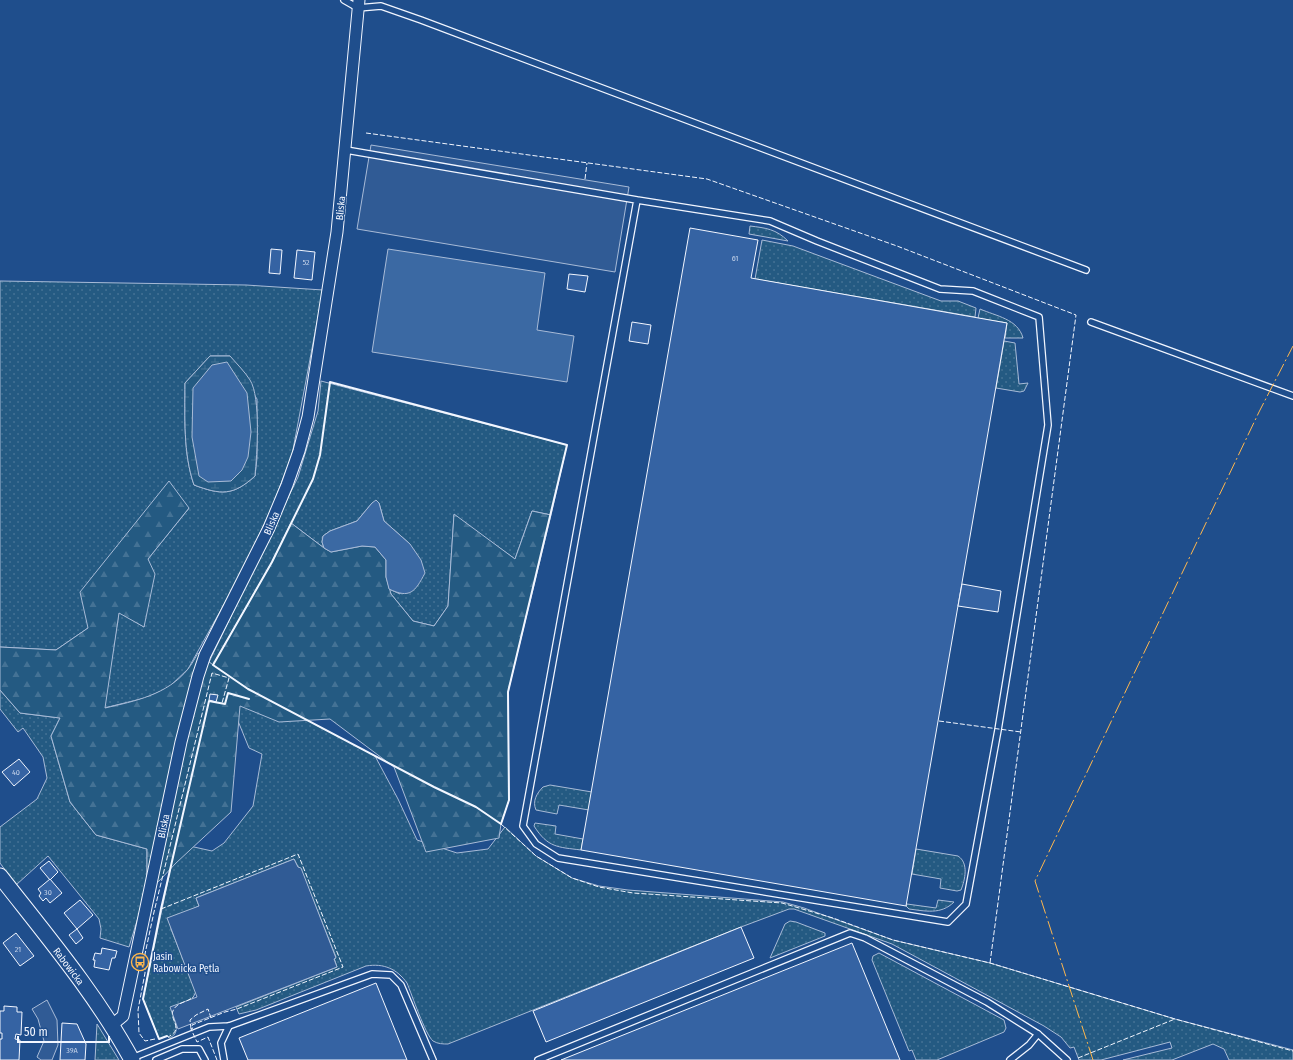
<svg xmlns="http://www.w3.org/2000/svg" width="1293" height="1060" viewBox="0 0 1293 1060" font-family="'Fira Sans Condensed',sans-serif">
<defs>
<pattern id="grass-dots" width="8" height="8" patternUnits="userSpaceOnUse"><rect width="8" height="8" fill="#245a82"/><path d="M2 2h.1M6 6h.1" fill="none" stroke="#447295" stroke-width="1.8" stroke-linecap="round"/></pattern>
<pattern id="forest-firs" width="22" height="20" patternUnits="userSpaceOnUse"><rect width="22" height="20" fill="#245a82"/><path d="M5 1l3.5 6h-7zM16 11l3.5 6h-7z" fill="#447295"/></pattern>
<pattern id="wetland-marsh" width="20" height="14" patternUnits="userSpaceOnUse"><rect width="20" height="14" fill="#245a82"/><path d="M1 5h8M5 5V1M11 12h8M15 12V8" fill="none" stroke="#447295"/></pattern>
</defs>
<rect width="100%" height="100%" fill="#1f4e8c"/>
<g fill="url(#grass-dots)" stroke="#a8bbd7" fill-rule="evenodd">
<path d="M750,226c16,2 26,3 38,15l-39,-7z"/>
<path d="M762,240l31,6 148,55h17l18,7 -1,9 -220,-38z"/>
<path d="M0,281l246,4 77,5 -31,165 -20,52 -30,65 -54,97 -20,19 -23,10 -41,10 15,-96 25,15 4,-68 41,-51 -101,120 -32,22 -56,-3zM210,356h20l27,43v59l-2,18c-22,20 -34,19 -61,9 -11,-32 -9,-68 -9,-102z"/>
<path d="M980,309c16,7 38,10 43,29h-18l2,-15 -29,-5z"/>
<path d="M1004,341l11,2 4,41 9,-1 -4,8 -4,1 -24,-4z"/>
<path d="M321,381l246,64 -16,70 -19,-4 -17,48 -61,-44 -6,91 -14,20 -21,-5 -22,-27 -2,-5 11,5 10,-50 -26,-23 -5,-18h-7l-15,18 -27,10 -7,5 -1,6 2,6 -33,-25 -19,39 -59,103 -4,-3 89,-185 20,-66z"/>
<path d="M248,689l127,67 23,43 19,41 40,13 31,-4 17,-22 31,29 36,22 27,8 29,4 155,12 21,6 89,32 97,23 185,56 118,31v10h-64l-5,-11 -11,-5 -41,16h-49l49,-12 -2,-6 -69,18h-22l-5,-13 -4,1 -9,-11 -17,-11 -152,-82 -98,-35h-5l-48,18 -293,117c-5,0 -10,0 -15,-3 -8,-7 -21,-46 -26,-58 -10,-14 -23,-20 -41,-17l-110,44 -17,4 -3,-7 101,-40 -3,-9 2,-1 -35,-87 -3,-3 -4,-8 -98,39 3,8 -27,13 -1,10 25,63 -5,9 -18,14c3,9 7,19 -4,23l-2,-2 -8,3 -16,-40 33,-156 36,8 12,-8 29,-37 9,-52 -13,-6 -11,-27 -12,-5z"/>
<path d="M0,690l20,23 40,5 -9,18 19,66 26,33 51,14v39l-18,59 -29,-9 1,-9 -2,-10 -51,-63 -32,29 -16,-22v-36l37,-28 10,-21 -4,-21 -20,-29 -5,4 -18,-23z"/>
<path d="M550,785l42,7 -3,18 -30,-5 -2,9 -21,-4c-4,-9 1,-17 7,-23z"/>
<path d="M535,823l21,3 -1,8 28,5 -2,11c-23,-3 -33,-2 -47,-24z"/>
<path d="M916,849l42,7c11,7 7,24 3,34l-4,1 -17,-3 1,-9 -29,-5z"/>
<path d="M938,900l16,2c-13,13 -29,9 -45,7l-3,-3 1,-2 29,4z"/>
<path d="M790,921l6,1 29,11v3l-55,22 15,-34z"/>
<path d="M879,953l125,67 2,8 -2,4 -67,28h-21l-4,-10 -3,1 -37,-91 1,-4z"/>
<path d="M97,1024l22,36h-24z"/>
</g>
<path fill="url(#forest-firs)" stroke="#a8bbd7" d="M169,481l20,27 -41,51 7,15 -11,53 -25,-14 -14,95c30,-7 62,-13 83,-39 4,-5 7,-11 10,-16l15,12 59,-103 19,-39 33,25 7,4 31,-6 13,1 11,13v17l5,17 22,27 21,5 14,-20 6,-92 61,45 17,-48 19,4 -43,177 1,108 -8,24 -2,14 -73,14 -32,-85 -64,-48 -51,3 -39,-16 -9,106 -55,51 -17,18 -12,7v-39l-51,-14 -26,-33 -19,-66 9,-18 -40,-5 -20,-23v-43l56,3 32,-22 -8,-36z"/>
<path fill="url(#wetland-marsh)" stroke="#a8bbd7" d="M210,356h20c7,8 15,16 20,24 11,17 7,75 5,96 -22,20 -34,19 -61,9 -11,-32 -9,-68 -9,-102z"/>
<g fill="#305b95" stroke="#a8bbd7">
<path d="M371,145l258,42 -14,85 -258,-43z"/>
<path d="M294,859l4,8 3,1 35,90 -2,1 3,8 -159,62 -8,-22 27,-10 -30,-79 32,-12 -3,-8z"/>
<path d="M47,1000l10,20 1,25 -6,15h-11l-4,-3 7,-16 -6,-22 -6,-10z"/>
</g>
<g fill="#3b69a3" stroke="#a8bbd7">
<path d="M388,249l157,24 -8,57 37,6 -7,46 -195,-30z"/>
<path d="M227,362l20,31 4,39 -3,25 -6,13 -11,11 -23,1 -9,-6 -7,-39 1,-49 19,-23z"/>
<path d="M376,500l3,3 5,18 26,23 11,16 4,13c-10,19 -15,26 -36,16l-3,-12v-17l-11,-13 -13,-1 -31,6 -7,-4 -2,-6 1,-6 7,-5 27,-10 15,-18z"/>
</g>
<g fill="#3563a3" stroke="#f2f6ff">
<path d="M690,228l68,12 -7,38 256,45 -101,583 -325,-56z"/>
<path d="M271,249l11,1 -2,24 -11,-1z"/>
<path d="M297,250l18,2 -3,28 -18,-2z"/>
<path d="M569,274l19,2 -3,16 -18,-3z"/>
<path d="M632,322l19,3 -3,19 -19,-3z"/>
<path d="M962,584l39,7 -3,21 -40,-6z"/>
<path d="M210,694l8,1 -2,7 -7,-2z"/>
<path d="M19,759l11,13 -16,14 -12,-14z"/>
<path d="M49,861l9,11 -8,8 -10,-12z"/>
<path d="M50,879l12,14 -12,10 -4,-5 -3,3 -4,-5 2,-3 -3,-4z"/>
<path d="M80,900l13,15 -16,14 -13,-16z"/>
<path d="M741,927l13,31 -208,84 -13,-31z"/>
<path d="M77,929l6,9 -7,6 -7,-9z"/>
<path d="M16,933l18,23 -14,10 -17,-23z"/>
<path d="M852,943l48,117h-339z"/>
<path d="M102,948l15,3 -2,7h-3l-3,12 -15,-3 1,-7h-2l2,-7 6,1z"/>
<path d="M376,983l31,77h-159l-9,-22z"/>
<path d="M4,1006l13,1v5h5l-1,23 -5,-1 -1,5 5,1 -1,20h-19v-21h2v-6h-2v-22h4z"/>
<path d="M62,1023l15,1 9,20 -1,16h-25z"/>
</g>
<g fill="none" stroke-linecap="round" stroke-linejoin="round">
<g stroke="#f2f6ff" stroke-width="8">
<g id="lane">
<path d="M344,0l14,8 23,-2 40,14 665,250"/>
<path d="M346,150l291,50 133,21 47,20 123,48 33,2 66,26 9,108 -50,305 -32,174 -18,18 -390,-64 -22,-14 -13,-18 114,-626"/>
<path d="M1091,322l202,74"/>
<path d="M132,1058l77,-31 20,-1 143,-52 19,1 10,10 32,75"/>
<path d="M156,1060l26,-11h17l6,11"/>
<path d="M224,1060l-3,-17 8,-17"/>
<path d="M538,1060l312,-127 15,5 122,64 51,32 29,26"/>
<path d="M1010,1060l19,-15 9,-11"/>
</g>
</g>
<g stroke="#f2f6ff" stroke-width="13">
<path id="street" d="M112,1025l11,-9 58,-274 17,-66 7,-21 64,-127 18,-43 12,-34 9,-34 29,-185 22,-232"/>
</g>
<g stroke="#f2f6ff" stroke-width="17">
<path id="secondary" d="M0,876c46,59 96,118 132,184"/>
</g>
<use href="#lane" stroke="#1f4e8c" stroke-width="5.5"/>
<use href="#street" stroke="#1f4e8c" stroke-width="11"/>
<use href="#secondary" stroke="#1f4e8c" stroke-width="15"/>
<g stroke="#f2f6ff" stroke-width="1" stroke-dasharray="5 2" stroke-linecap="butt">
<path d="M366,133l341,46 190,67 179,69 -86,648"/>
<path d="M585,179l2,-16"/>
<path d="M939,721l82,11"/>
<path d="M501,824l35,32 36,22 27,9 34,6 149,10 51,15 60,22 97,23 185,56 118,32"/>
<path d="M161,909l137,-55 45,113 -106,42 -12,3 -33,13 1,3 -2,1 6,13 11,-5 9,23"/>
<path d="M191,1029l-1,-9 6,-5 12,-6 3,9"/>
<path d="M167,1036l1,1c18,-9 -1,-18 6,-28 4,-7 14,-7 19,-12"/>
<path d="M155,1039l-10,2 -6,-8 -1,-23 7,-37v-19l9,-42 58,-239 17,5 -7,25"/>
<path d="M1078,1058l97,-39"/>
</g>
<g stroke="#f2f6ff" stroke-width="2">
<path d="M330,382l237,63 -59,247 1,108 -8,24 -25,-17 -42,-20 -186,-98 -35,-24 59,-103 41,-83 7,-24z"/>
<path d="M167,1036l-8,3 -16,-40 18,-90 48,-208 16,3 3,-11 21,6"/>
</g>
<path stroke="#ffb74d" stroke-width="1" stroke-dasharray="14 3 2 3" stroke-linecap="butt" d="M1093,1060l-58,-179 224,-469 34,-66"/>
</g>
<defs>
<g id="bus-ring" transform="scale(0.9)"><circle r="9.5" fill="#1f4e8c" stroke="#ffb74d" stroke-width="1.5"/><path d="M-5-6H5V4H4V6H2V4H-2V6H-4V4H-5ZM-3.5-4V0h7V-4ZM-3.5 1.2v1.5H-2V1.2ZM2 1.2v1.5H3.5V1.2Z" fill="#ffb74d"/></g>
</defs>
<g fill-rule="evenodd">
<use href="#bus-ring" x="140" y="962"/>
</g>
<g text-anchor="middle" stroke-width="3" stroke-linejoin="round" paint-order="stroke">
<g font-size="8" fill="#c3d1e8">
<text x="735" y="261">61</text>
<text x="306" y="265">52</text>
<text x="16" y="775">40</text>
<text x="48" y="895">30</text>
<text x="18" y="952">21</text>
<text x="72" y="1053">39A</text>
</g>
<g font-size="10" fill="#f2f6ff" stroke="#1f4e8c">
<text transform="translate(340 208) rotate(-84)" y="4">Bliska</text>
<text transform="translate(271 523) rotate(-66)" y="4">Bliska</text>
<text transform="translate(163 826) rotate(-78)" y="4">Bliska</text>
<text transform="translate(69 966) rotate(53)" y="4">Rabowicka</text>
</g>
<g font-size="10" fill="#f2f6ff" stroke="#1f4e8c" text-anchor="start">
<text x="153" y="960">Jasin<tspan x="153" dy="12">Rabowicka Pętla</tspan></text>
</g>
</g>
<path d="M18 1036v6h91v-6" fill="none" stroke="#f2f6ff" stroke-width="2"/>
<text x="24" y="1036" font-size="12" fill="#f2f6ff" stroke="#1f4e8c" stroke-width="3" paint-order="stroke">50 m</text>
</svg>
